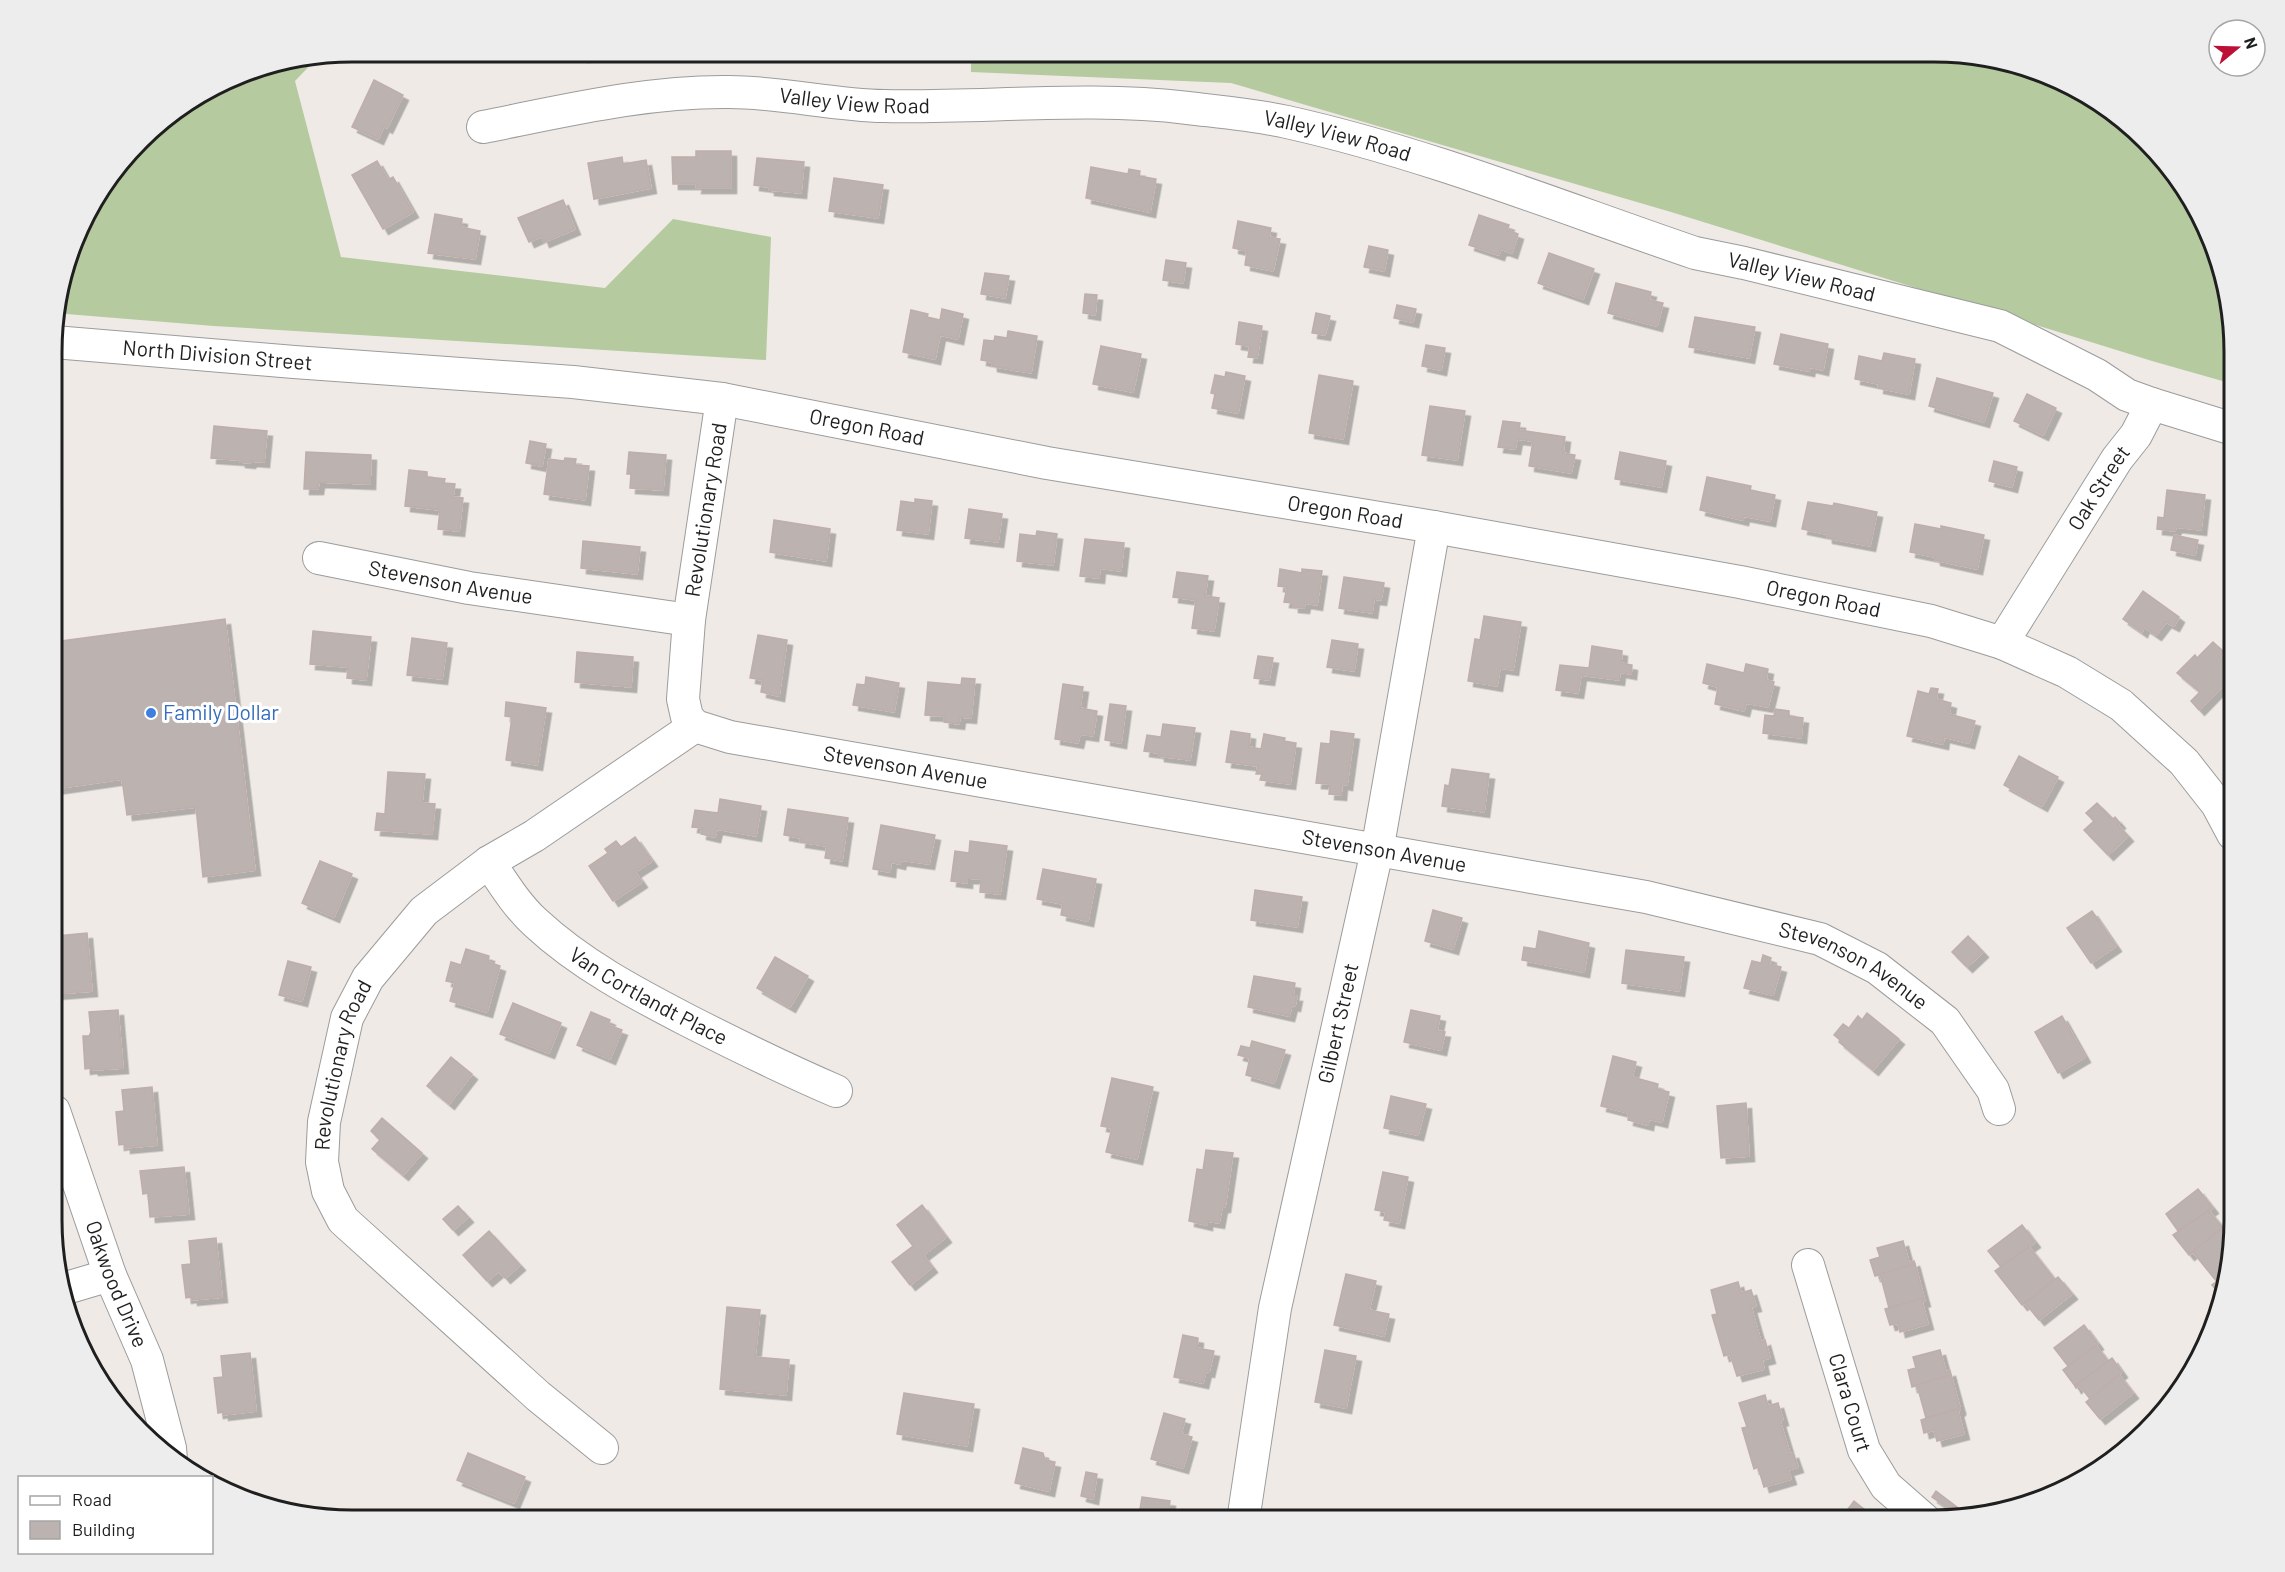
<svg xmlns="http://www.w3.org/2000/svg" width="2285" height="1572" viewBox="0 0 2285 1572" font-family="Barlow,sans-serif">
<defs>
<filter id="shadow"><feDropShadow dx="5.5" dy="5.5" stdDeviation="0" flood-color="#0004"/></filter>
</defs>
<rect width="100%" height="100%" fill="#efeae6"/>
<g fill="#b5ca9e">
<path d="M971,51l982,1 78,15 85,46 44,41 43,64 30,114v52l-81,-23 -481,-149 -440,-129 -260,-11z"/>
<path d="M317,58l-22,23 46,176 264,31 68,-69 98,18 -5,123 -552,-34 -160,-13 28,-95 71,-92 84,-52z"/>
</g>
<g fill="#bcb2af" stroke="#bfaea9" stroke-width="1.5" filter="url(#shadow)">
<path d="M581,51h42v1l-41,5z"/>
<path d="M879,51h43l-1,5z"/>
<path d="M374,80l29,15 -16,33 -3,-2 -6,13 -26,-12z"/>
<path d="M696,151h35v37h-35l1,-4h-24l-1,-27h24z"/>
<path d="M622,157l1,7 23,-4 5,28 -57,11 -6,-36z"/>
<path d="M757,158l47,4 -3,31 -32,-3v-3l-15,-2z"/>
<path d="M377,161l11,19 5,-3 20,35 -30,17 -31,-54z"/>
<path d="M1091,167l37,7 1,-5 11,2 -1,5 17,3 -6,33 -64,-14z"/>
<path d="M834,178l49,7 -5,33 -49,-7z"/>
<path d="M563,200l12,29 -31,13 -2,-6 -13,6 -11,-24z"/>
<path d="M435,214l27,5 -1,8 19,4 -5,28 -47,-6z"/>
<path d="M1479,215l30,10 -2,5 11,4 -6,19 -11,-4 -2,6 -30,-10z"/>
<path d="M1238,221l33,7 -2,9 11,2 -7,32 -28,-6 2,-14 -14,-3z"/>
<path d="M1369,246l19,4 -4,21 -20,-4z"/>
<path d="M1549,253l45,16 -11,30 -45,-16z"/>
<path d="M1166,260l20,3 -3,20 -20,-3z"/>
<path d="M985,273l24,3 -4,22 -24,-4z"/>
<path d="M1616,283l35,9 -2,8 14,3 -6,23 -49,-13z"/>
<path d="M1085,294l12,1 -2,20 -12,-2z"/>
<path d="M1397,305l19,4 -3,13 -19,-4z"/>
<path d="M942,309l21,5 -5,25 -18,-4 -5,24 -32,-7 8,-42 17,4 -1,3 13,3z"/>
<path d="M1316,313l14,3 -5,19 -13,-2z"/>
<path d="M1695,317l60,10 -6,31 -60,-11z"/>
<path d="M1239,322l23,4 -5,32 -9,-1 2,-11 -14,-2z"/>
<path d="M1008,331l29,5 -6,37 -39,-7v-4l-11,-2 3,-20 10,1 1,-5 12,2z"/>
<path d="M1781,334l47,10 -5,26 -13,-3 -1,4 -35,-7z"/>
<path d="M1426,345l19,3 -4,22 -19,-4z"/>
<path d="M1101,346l40,8 -8,38 -40,-8z"/>
<path d="M1884,353l31,6 -6,35 -31,-6 1,-4 -24,-5 4,-23 23,5z"/>
<path d="M1226,372l19,4 -7,37 -26,-5 3,-14 -4,-1 4,-18 10,2z"/>
<path d="M1319,375l34,6 -10,58 -34,-6z"/>
<path d="M1937,378l56,15 -9,29 -55,-16z"/>
<path d="M2027,394l29,14 -13,27 -29,-14z"/>
<path d="M1430,406l35,5 -8,49 -35,-5z"/>
<path d="M1503,421l17,2 -1,7 46,7 -2,16 12,2 -4,18 -42,-7 4,-25 -16,-2 -2,10 -17,-2z"/>
<path d="M214,426l53,5 -3,31 -13,-1 -1,2 -10,-1v-2l-29,-2z"/>
<path d="M530,441l16,3 -4,22 -16,-3z"/>
<path d="M306,452l65,3 -1,29 -51,-2 -1,7h-14z"/>
<path d="M629,452l37,3 -3,35 -33,-2 1,-14h-4z"/>
<path d="M1620,452l46,9 -5,26 -46,-8z"/>
<path d="M565,458l11,1 -1,6 14,1 -4,34 -41,-6 5,-35 15,2z"/>
<path d="M1994,461l23,6 -5,20 -23,-6z"/>
<path d="M409,470l18,2v5l18,2 -1,4 11,1 -2,13 10,1 -4,33 -21,-2 2,-19 -35,-4z"/>
<path d="M1707,477l44,9 -1,4 25,5 -5,26 -26,-5 -1,4 -43,-10z"/>
<path d="M2167,490l38,5 -4,35 -25,-3 -1,4 -18,-2 1,-12 6,1z"/>
<path d="M915,499l17,2 -4,33 -31,-4 4,-29 14,2z"/>
<path d="M1808,502l25,4 1,-3 43,9 -7,34 -43,-8v-4l-25,-5z"/>
<path d="M969,509l33,5 -4,28 -33,-4z"/>
<path d="M774,520l56,9 -4,32 -56,-9z"/>
<path d="M1915,524l26,5v-3l43,9 -7,34 -42,-9v-3l-25,-5z"/>
<path d="M1037,531l20,3 -4,31 -36,-4 3,-27 16,2z"/>
<path d="M2174,535l24,5 -3,15 -24,-5z"/>
<path d="M1085,539l39,4 -3,28 -21,-3 -1,10 -19,-2z"/>
<path d="M583,541l57,6 -3,27 -56,-6z"/>
<path d="M1280,569l22,4v-4l20,2 -5,34 -12,-2 -1,5 -11,-1v-4l-9,-1 3,-15 -9,-1z"/>
<path d="M1177,572l31,4 -3,20 14,2 -5,33 -22,-3 4,-28 -23,-3z"/>
<path d="M1344,577l40,6 -3,17 -7,-1 -2,14 -33,-5z"/>
<path d="M2143,591l36,26 -5,9 -8,-4 -10,13 -12,-8 -2,5 -19,-13z"/>
<path d="M1484,616l37,6 -8,48 -13,-2 -3,18 -29,-5 7,-42 5,1z"/>
<path d="M225,619l30,251 -52,7 -7,-70 -69,8 -5,-36 -68,10v-147z"/>
<path d="M313,631l58,6 -5,43 -19,-2 1,-11 -38,-3z"/>
<path d="M758,635l29,5 -8,56 -18,-4 2,-12 -13,-2z"/>
<path d="M412,638l35,5 -5,36 -35,-4z"/>
<path d="M1332,640l26,4 -4,27 -27,-4z"/>
<path d="M2213,642l11,10 -4,5 7,8 -3,3 8,8 -33,34 -8,-9 9,-9 -23,-19 18,-18 2,3z"/>
<path d="M1592,646l30,5 -1,12 11,2 -1,9 -11,-2 -1,8 -38,-5 -3,18 -22,-3 4,-25 29,3z"/>
<path d="M577,652l56,5 -2,30 -56,-5z"/>
<path d="M1258,656l15,2 -4,22 -15,-2z"/>
<path d="M1707,664l37,9 2,-9 22,5 -2,11 8,2 -6,25 -22,-4 -2,8 -29,-7 3,-17 -15,-4z"/>
<path d="M866,677l33,6 -5,29 -41,-7 4,-21 8,1z"/>
<path d="M962,678l13,1 -4,39 -11,-1 -1,7 -15,-2v-6l-19,-1 3,-33 33,3z"/>
<path d="M1063,684l20,3 -3,21 17,3 -4,25 -13,-2 -2,9 -23,-4z"/>
<path d="M1931,688l7,1 -2,10 15,4 -2,11 26,7 -6,22 -25,-6 -1,7 -36,-8 11,-45 11,3z"/>
<path d="M506,702l40,6 -9,57 -31,-5 6,-43 -7,-1z"/>
<path d="M1110,704l16,2 -5,37 -16,-3z"/>
<path d="M1775,709l14,2v5l14,2 -2,20 -38,-5 2,-18 9,1z"/>
<path d="M1163,724l32,4 -5,32 -31,-4v-3l-15,-2 3,-16 14,2z"/>
<path d="M1231,731l19,3 -1,13 12,2 3,-15 21,4 -1,3 12,2 -6,41 -30,-4 2,-6h-6l2,-8 -32,-4z"/>
<path d="M1331,731l23,3 -7,51 -5,-1 -1,11 -12,-1 1,-10 -14,-1 5,-40 9,1z"/>
<path d="M2019,756l39,21 -16,29 -38,-21z"/>
<path d="M1452,769l37,5 -5,38 -42,-6 3,-21 4,1z"/>
<path d="M388,772l37,2 -3,29 13,1 -3,30 -57,-4 2,-17 8,1z"/>
<path d="M720,799l41,7 -5,30 -39,-7 -2,8 -14,-3 1,-6 -10,-1 3,-17 23,3z"/>
<path d="M2097,803l16,16 2,-2 5,6 -2,2 10,11 -20,19 -24,-25 10,-9 -8,-8z"/>
<path d="M788,809l60,9 -6,43 -17,-3 2,-12 -27,-4 1,-4 -17,-3z"/>
<path d="M881,825l54,10 -6,29 -28,-4 -1,4 -9,-2 -1,10 -17,-3z"/>
<path d="M635,837l17,24 -17,11 7,10 -29,19 -24,-35 19,-13 -3,-4 11,-8 5,6z"/>
<path d="M970,841l37,5 -7,48 -20,-2 1,-13 -14,-1v5l-16,-2 4,-30 14,2z"/>
<path d="M320,861l32,13 -18,43 -32,-14z"/>
<path d="M1043,869l53,10 -8,42 -27,-6 2,-11 -26,-5z"/>
<path d="M1255,890l47,7 -5,30 -46,-7z"/>
<path d="M1433,910l29,8 -9,31 -28,-8z"/>
<path d="M2092,911l24,35 -25,17 -24,-35z"/>
<path d="M1539,931l50,12 -5,29 -62,-12 2,-13 12,2z"/>
<path d="M87,933l5,58 -37,3 -1,-36h6l-3,-22z"/>
<path d="M1968,936l15,16 -16,15 -15,-15z"/>
<path d="M466,949l23,7 -1,6 12,4 -13,46 -37,-11 5,-18 -9,-2 5,-19 10,3z"/>
<path d="M1626,950l58,7 -5,34 -57,-8z"/>
<path d="M1763,955l8,3 -2,6 12,3 -8,28 -29,-7 8,-27 9,2z"/>
<path d="M775,957l33,19 -18,31 -33,-19z"/>
<path d="M288,961l23,6 -9,34 -23,-6z"/>
<path d="M1254,976l41,7 -2,13h4l-2,10 -3,-1 -3,11 -41,-9z"/>
<path d="M513,1003l48,20 -12,30 -49,-19z"/>
<path d="M118,1010l5,58 -30,2v-2l-8,1 -2,-33h6l2,-4 -2,-20z"/>
<path d="M1411,1010l29,6 -3,15 8,1 -4,18 -37,-8z"/>
<path d="M591,1012l19,8 -2,5 14,5 -12,29 -33,-14z"/>
<path d="M1867,1013l32,26 -26,31 -34,-28 1,-2 -6,-5 9,-11 6,4 9,-12 4,4z"/>
<path d="M2062,1016l23,41 -27,16 -23,-41z"/>
<path d="M1252,1041l33,9 -11,33 -28,-8 4,-17 -12,-3 3,-9 9,2z"/>
<path d="M1613,1056l23,6 -4,15 26,7 -1,5 12,3 -7,30 -13,-3 -1,6 -20,-5 1,-7 -28,-7z"/>
<path d="M451,1057l21,17 -23,30 -22,-18z"/>
<path d="M1112,1078l41,9 -16,72 -31,-7 6,-24 -11,-2z"/>
<path d="M152,1087l5,58 -32,3v-4l-6,1 -3,-33 8,-1 -2,-21z"/>
<path d="M1391,1096l35,8 -8,31 -34,-7z"/>
<path d="M1746,1103l3,53 -28,2 -4,-52z"/>
<path d="M382,1118l40,35 -19,22 -31,-26 8,-9 -9,-9z"/>
<path d="M1206,1150l27,3 -8,54h-3l-3,16 -12,-2v4l-18,-4 8,-52 6,1z"/>
<path d="M184,1167l5,47 -39,3 -2,-24 -5,1 -3,-23z"/>
<path d="M1383,1172l25,5 -9,46 -15,-3 2,-8 -11,-2z"/>
<path d="M2198,1189l15,19 -35,23 -12,-17z"/>
<path d="M922,1205l24,32 -23,18 9,12 -22,18 -18,-23 21,-16 -16,-21z"/>
<path d="M458,1206l10,11 -15,13 -10,-11z"/>
<path d="M2209,1211l14,17 -34,27 -16,-20z"/>
<path d="M2022,1225l13,17 -34,25 -13,-16z"/>
<path d="M2224,1226l9,14 -7,35 -9,7 -24,-30z"/>
<path d="M489,1231l31,34 -15,13 -6,-7 -12,10 -24,-26z"/>
<path d="M216,1238l6,59 -30,3v-3l-6,1 -4,-33 9,-1 -2,-23z"/>
<path d="M1903,1241l6,22 5,-2 1,3 -40,12 -5,-16 10,-3 -3,-9z"/>
<path d="M2029,1247l26,33 -33,25 -27,-34z"/>
<path d="M1915,1264l9,34 -35,10 -9,-34z"/>
<path d="M1346,1274l30,7 -7,29 20,4 -5,22 -50,-11z"/>
<path d="M2226,1275l-4,22 -10,-12z"/>
<path d="M2058,1277l14,17 -33,26 -14,-17z"/>
<path d="M1738,1282l3,11 10,-3 5,16 -5,1 10,35 4,-2 5,18 -8,2 2,9 -27,7 -7,-22 -6,2 -12,-41 5,-1 -6,-24z"/>
<path d="M1924,1298l1,3 -3,1 6,22 -28,8 -2,-9 -8,2 -5,-16z"/>
<path d="M727,1307l33,3 -5,47 34,3 -3,35 -66,-6z"/>
<path d="M2084,1325l14,19 -30,22 -14,-18z"/>
<path d="M1183,1335l15,3 -1,10 17,3 -5,21 -3,-1 -3,12 -29,-6z"/>
<path d="M2096,1346l12,15 -33,25 -12,-16z"/>
<path d="M1325,1350l31,6 -10,52 -31,-6z"/>
<path d="M1940,1350l6,22 4,-1 1,4 -39,12 -4,-17 8,-2 -3,-11z"/>
<path d="M250,1353l6,58 -33,4v-3l-5,1 -4,-35 9,-1 -2,-21z"/>
<path d="M2112,1358l10,14 -32,27 -11,-14 -3,3 -1,-2z"/>
<path d="M1951,1375l9,33 -34,10 -9,-33z"/>
<path d="M2119,1375l14,18 -33,26 -14,-17z"/>
<path d="M904,1393l70,11 -7,42 -70,-12z"/>
<path d="M1765,1395l3,11 10,-3 5,17 -3,1 10,33 3,-1 5,14 -10,3 3,9 -27,8 -6,-20 -4,2 -12,-41 5,-1 -8,-24z"/>
<path d="M1960,1408v2l-2,1 6,23 -27,7 -3,-11 -10,3 -3,-13z"/>
<path d="M1164,1413l21,6 -4,15 11,3 -9,31 -32,-9z"/>
<path d="M1023,1448l20,5 2,7 10,2 -6,29 -34,-8z"/>
<path d="M468,1453l57,24 -11,26 -57,-23z"/>
<path d="M1086,1472l11,2 -4,25 -12,-3z"/>
<path d="M1936,1491l30,23 -2,3h-3l-29,-20z"/>
<path d="M1142,1497l28,4 -3,20h-54v-4l25,4z"/>
<path d="M1854,1501l21,17 -2,3h-34z"/>
</g>
<g fill="none" stroke-linecap="round" stroke-linejoin="round">
<g stroke="#9c9c9c" stroke-width="34">
<g id="minor">
<path id="s1" d="M483,127c81,-16 163,-36 246,-35 52,0 103,13 155,14 100,2 205,-10 304,2 33,4 67,7 99,14 139,31 273,85 408,131l49,10 256,63 97,49 30,20 25,9"/>
<path id="s2" d="M54,342l240,20 279,20 149,17 325,64 387,64 306,55 191,39 71,22 65,29 54,33 63,57 33,42 16,30"/>
<path id="s3" d="M722,399l-33,221 -6,79 4,18 8,9 35,11 916,160 174,42 57,29 68,53 48,69 6,19"/>
<path id="s4" d="M319,558l150,30 220,32"/>
<path id="s5" d="M2002,643l115,-184 19,-24 16,-31 81,25"/>
<path id="s6" d="M489,862c14,21 28,44 47,61 44,41 99,70 151,97 49,25 98,49 149,71"/>
<path id="s7" d="M54,1111l56,164 37,85 23,88 1,12"/>
<path id="s8" d="M1808,1265l56,185 22,36 40,35"/>
<path d="M63,1289l47,-14"/>
<path id="s9" d="M602,1448l-64,-52 -195,-176 -15,-29 -6,-29 2,-40 23,-104 21,-40 56,-67 65,-49 45,-26 161,-110"/>
<path id="s10" d="M1243,1521l32,-213 102,-457 57,-324"/>
</g>
</g>
<use href="#minor" stroke="#fff" stroke-width="32"/>
</g>
<circle fill="#3f7fe0" stroke="#fff" stroke-width="2" cx="151" cy="713" r="6"/>
<g text-anchor="middle" stroke-width="6" stroke-linejoin="round" paint-order="stroke">
<g font-size="21" fill="#1f1f1f" stroke="#fff">
<text dy="7" stroke="none"><textPath href="#s1" startOffset="375">Valley View Road</textPath></text>
<text dy="7" stroke="none"><textPath href="#s1" startOffset="861">Valley View Road</textPath></text>
<text dy="7" stroke="none"><textPath href="#s1" startOffset="1347">Valley View Road</textPath></text>
<text dy="7" stroke="none"><textPath href="#s2" startOffset="164">North Division Street</textPath></text>
<text dy="7" stroke="none"><textPath href="#s2" startOffset="818">Oregon Road</textPath></text>
<text dy="7" stroke="none"><textPath href="#s5" startOffset="183">Oak Street</textPath></text>
<text transform="translate(706 510) rotate(-81)" y="7">Revolutionary Road</text>
<text dy="7" stroke="none"><textPath href="#s2" startOffset="1304">Oregon Road</textPath></text>
<text dy="7" stroke="none"><textPath href="#s4" startOffset="134">Stevenson Avenue</textPath></text>
<text dy="7" stroke="none"><textPath href="#s2" startOffset="1790">Oregon Road</textPath></text>
<text dy="7" stroke="none"><textPath href="#s3" startOffset="548">Stevenson Avenue</textPath></text>
<text dy="7" stroke="none"><textPath href="#s3" startOffset="1034">Stevenson Avenue</textPath></text>
<text dy="7" stroke="none"><textPath href="#s3" startOffset="1520">Stevenson Avenue</textPath></text>
<text dy="7" stroke="none"><textPath href="#s6" startOffset="212">Van Cortlandt Place</textPath></text>
<text dy="7" stroke="none"><textPath href="#s10" startOffset="507">Gilbert Street</textPath></text>
<text dy="7" stroke="none"><textPath href="#s9" startOffset="507">Revolutionary Road</textPath></text>
<text dy="7" stroke="none"><textPath href="#s7" startOffset="184">Oakwood Drive</textPath></text>
<text dy="7" stroke="none"><textPath href="#s8" startOffset="144">Clara Court</textPath></text>
</g>
<g font-size="21" fill="#366cbe" stroke="#fff" text-anchor="start">
<text x="163" y="720">Family Dollar</text>
</g>
</g>
<path d="M0 0H2285V1572H0ZM352 62H1934A290 290 0 0 1 2224 352V1220A290 290 0 0 1 1934 1510H352A290 290 0 0 1 62 1220V352A290 290 0 0 1 352 62Z" fill="#ededed" fill-rule="evenodd"/>
<path fill="none" stroke="#1f1f1f" stroke-width="3" d="M352 62H1934A290 290 0 0 1 2224 352V1220A290 290 0 0 1 1934 1510H352A290 290 0 0 1 62 1220V352A290 290 0 0 1 352 62Z"/>
<rect x="18" y="1476" width="195" height="78" fill="#ffffff" stroke="#a5a5a5" stroke-width="1.5"/>
<rect x="30" y="1496" width="30" height="9" fill="#ffffff" stroke="#a5a5a5" stroke-width="1.5"/>
<text x="72" y="1506" font-size="18" fill="#1f1f1f">Road</text>
<rect x="30" y="1521" width="30" height="18" fill="#bcb2af" stroke="#a5a5a5" stroke-width="1.5"/>
<text x="72" y="1536" font-size="18" fill="#1f1f1f">Building</text>
<g transform="translate(2237 48) rotate(71)"><circle r="28" fill="#ffffff" stroke="#a5a5a5" stroke-width="1.5"/>
<path d="M0-4.5L10 22L0 15L-10 22Z" fill="#bc1137"/>
<text y="-9" font-size="16" font-weight="bold" text-anchor="middle" fill="#1f1f1f">N</text>
</g>
</svg>
